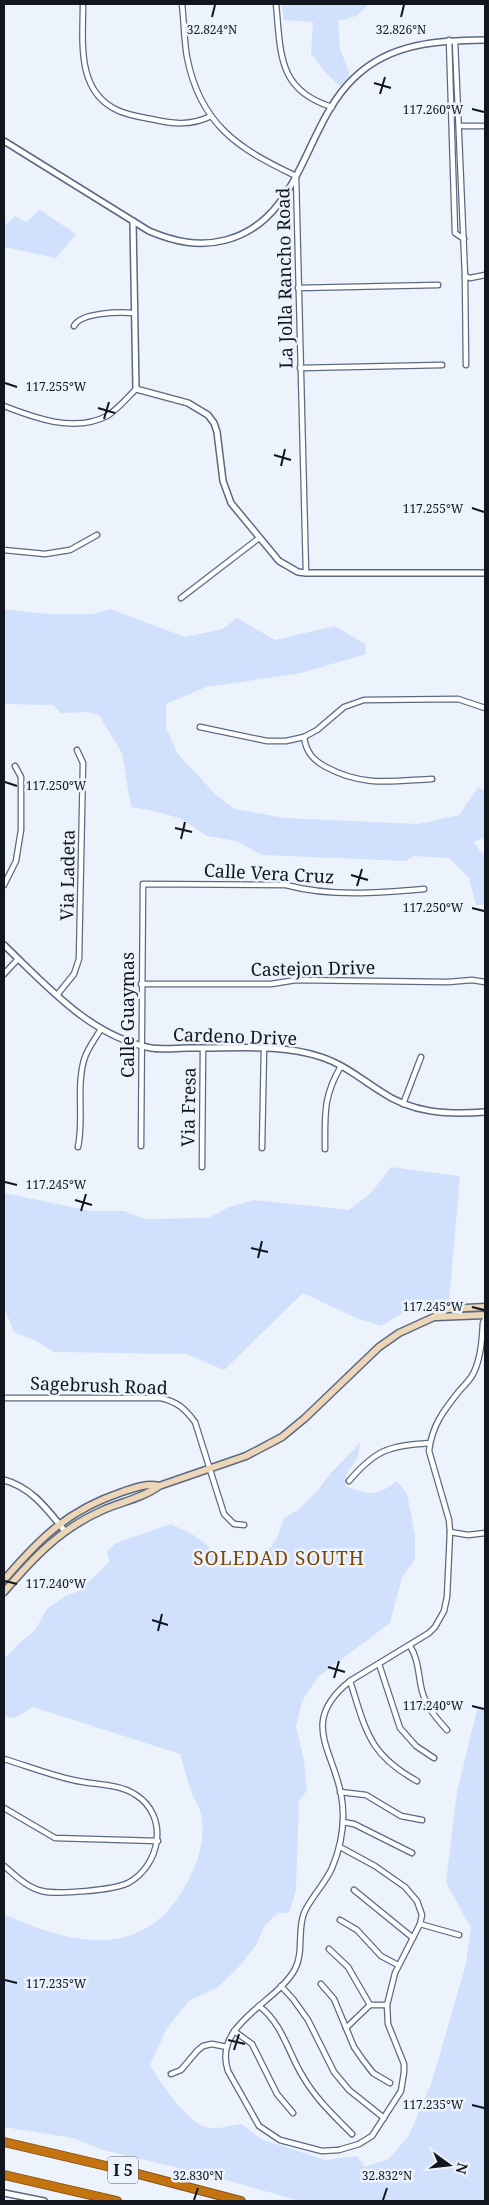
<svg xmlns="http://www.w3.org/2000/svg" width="489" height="2205" viewBox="0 0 489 2205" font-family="'Noto Serif',serif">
<rect width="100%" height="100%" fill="#edf3fd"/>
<g fill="#d1e0fc">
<path d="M293,4h73v3l-10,9 -18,5 2,28 10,26 -10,11 -12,-11 -17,-21 2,-32 -29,-2 -2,-15z"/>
<path d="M40,210l36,24 -20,24 -52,-11v-21l11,-10 11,6z"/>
<path d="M4,609l43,5h45l18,-5 75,28 38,-8 14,-11 38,22 60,-14 30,18 1,10 -65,19 -95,14 -40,17v24l12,26 37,40 20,15 50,9 133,6 41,-9 19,-28 7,4v47l-12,4 12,15v48h-9l-7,-27 -20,-20 -36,-2 -7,5 -144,-6 -26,-14 -29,-5 -25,-17 -24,-7 -27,-5 -9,-54 -23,-38 -12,-3 -26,1 -8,-8 -49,-1z"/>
<path d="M391,1167l69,9 -11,126 -43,9 -25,15 -27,-9 -51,-24 -79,77 -38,-16 -132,-2 -18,-11 -22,-9 -10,-25v-114l87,18h33l20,8 64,-1 21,-11 25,-7 95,10 22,-17z"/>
<path d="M360,1443l-2,13 -12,19v11c24,10 31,10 51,-5l10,13 8,41v24l-13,18 -12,46 -72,54 -16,24 -6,26 8,33 3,30 -8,11 -3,89 -7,23h-11l-13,12 -9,20 -18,23 -21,20 -27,12 -23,28 -17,37c10,17 40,62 60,63 10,1 22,-3 32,-4l19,15 64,21 32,-4 8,11 24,-8 20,-24 22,-51 35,-120 5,-36 -25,-46 11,-90 20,-82 8,-1v492h-185l-92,-26 -105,-25 -30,-12 -69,-11v-213c68,32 143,48 184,-33 10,-19 18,-43 13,-66 -1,-8 -7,-16 -10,-24 -4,-12 -7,-24 -11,-37l-147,-47 -18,11 -11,-2v-57l15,-16 16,-13 12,-21 18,-13 14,-5 30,-29 -2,-11 9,-8 55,-19 24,12 35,27 17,1 16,-6 14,-20 7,-20 15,-9 19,-19 12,-16z"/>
</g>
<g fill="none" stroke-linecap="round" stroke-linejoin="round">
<g stroke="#5d6981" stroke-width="7">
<g id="minor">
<path d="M83,4c0,37 -7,87 34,106 10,5 23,7 34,9 21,5 40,7 60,-3"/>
<path d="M182,4c2,17 2,36 5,53 13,68 52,92 109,119l10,397"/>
<path d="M276,4c5,49 1,86 56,103"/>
<path d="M449,40l6,193 9,6"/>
<path d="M455,41l10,235 1,89"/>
<path d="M460,126h25"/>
<path d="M465,276l5,2 15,-3"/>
<path d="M298,288l140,-3"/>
<path d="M74,326c7,-14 46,-14 60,-13"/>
<path d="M300,368l142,-3"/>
<path d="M4,406c31,12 70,27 103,10 11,-7 20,-18 29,-27"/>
<path d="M4,550l41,4 25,-4 27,-15"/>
<path d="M181,598l78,-60"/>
<path d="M200,727l67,14h19l18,-4 13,-7 27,-23 20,-7 94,-1 27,9"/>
<path d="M304,737c2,15 9,23 22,30 37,20 66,14 106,12"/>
<path d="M4,885l12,-24 5,-31v-53l-6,-11"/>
<path d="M4,974l14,-15"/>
<path d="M141,984h130l25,-4 152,2 24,-2 13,2"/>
<path d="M57,995l17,-21 5,-15 4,-196 -6,-13"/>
<path d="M403,1104l18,-47"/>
<path d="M141,1146l2,-262 143,1c44,12 93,8 138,4"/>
<path d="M78,1147c6,-28 -2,-59 6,-87 3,-11 11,-21 17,-31"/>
<path d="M262,1148l2,-100"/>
<path d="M325,1149c0,-35 -2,-52 16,-83"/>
<path d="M202,1167l1,-119"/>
<path d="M4,1398h157c17,4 24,11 34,24l29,92 10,10 10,1"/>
<path d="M349,1481c27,-32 40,-35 81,-38"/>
<path d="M450,1532l18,3 17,-2"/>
<path d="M410,1646c9,14 8,29 12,45 4,15 14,27 25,39"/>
<path d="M379,1664l21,64 16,18 18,12"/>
<path d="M350,1681c16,49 18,73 67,100"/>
<path d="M4,1759c23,7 46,16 69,21 20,5 45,3 63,15 33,21 25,70 -8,88 -14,7 -71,12 -86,8 -15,-3 -27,-16 -38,-25"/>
<path d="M340,1792l26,3 35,21 21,4"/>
<path d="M4,1808l51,30 103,3"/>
<path d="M343,1822l11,2 58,29"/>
<path d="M340,1847l35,19 30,21 12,14 5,14 -2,9 -25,49 -8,32 1,19 16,40v8l-3,19 -29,45 -13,8 -20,6 -17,1 -42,-11 -21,-14 -31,-55c-16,-47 49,-68 67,-102 9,-17 2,-38 9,-56 7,-16 21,-29 28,-45 10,-24 14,-48 9,-74 -9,-46 -41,-73 9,-113l79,-48 6,-6 9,-16 3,-14 3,-65 -1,-12 -20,-69c3,-26 15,-41 31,-61 5,-5 11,-11 14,-18 7,-15 8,-33 9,-49l2,-4"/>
<path d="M354,1890l59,48"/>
<path d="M340,1920l17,10 24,26 17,9"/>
<path d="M420,1924l39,11"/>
<path d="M329,1949l19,18 22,38"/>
<path d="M321,1984l13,15 20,48 9,13 10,13 17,10"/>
<path d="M281,1986l12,13 15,21 26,52 15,18 35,28"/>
<path d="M259,2006c23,17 29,46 43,69 13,23 31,40 50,59"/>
<path d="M346,2028l24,-23h17"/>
<path d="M234,2031l18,13 25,50 16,19"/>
<path d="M171,2074l10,-4 16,-19 6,-5 9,-2 15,3"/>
</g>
</g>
<g stroke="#5d6981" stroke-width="8">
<g id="tertiary">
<path d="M4,141l145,90c26,11 50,16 77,9 76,-20 78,-115 128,-162 37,-36 84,-37 131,-38"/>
<path d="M133,221l3,168 52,14 20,12 6,8 3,9 6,49 8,22 48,58 19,11 8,1h179"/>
<path d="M4,945c43,41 86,91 147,103 12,2 26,0 38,0 43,1 90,-5 132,9 22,7 40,22 59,34 31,22 68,24 105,21"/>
<path d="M4,1480c27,7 43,29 60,50"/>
<path d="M4,2193l40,8"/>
</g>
</g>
<g stroke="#5d6981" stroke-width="9">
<g id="secondary">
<path d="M436,1317l49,-2"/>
<path d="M4,1580c36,-42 64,-70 118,-88 12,-4 24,-9 37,-6"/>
<path d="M4,1592c30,-35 56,-63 99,-82 18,-8 40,-12 56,-24l87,-30 36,-19 23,-19 74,-71 20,-14 35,-16 13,-8 38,-2"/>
</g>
</g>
<g stroke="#855215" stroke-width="10">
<g id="motorway">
<path d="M4,2142l115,27 122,32"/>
<path d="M4,2175l113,26"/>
</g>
</g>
<use href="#minor" stroke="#fff" stroke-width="4.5"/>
<use href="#tertiary" stroke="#fff" stroke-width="5"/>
<use href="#secondary" stroke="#edd5b7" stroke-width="6"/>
<use href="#motorway" stroke="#c37310" stroke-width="8"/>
</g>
<path fill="none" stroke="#11161f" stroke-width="2" d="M212,17l3,-12M401,17l3,-12M374,83l17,5M380,94l5,-17M472,109l12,3M5,383l12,4M98,408l17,5M104,419l5,-17M274,455l17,5M281,466l4,-17M472,508l12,4M5,782l12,4M175,828l17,4M181,839l4,-17M351,875l17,5M357,886l5,-17M472,908l12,3M5,1182l12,3M75,1200l17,5M81,1211l5,-17M251,1248l17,4M258,1258l4,-17M472,1307l12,3M5,1581l12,3M152,1620l16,5M158,1631l4,-17M328,1667l17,5M334,1678l5,-17M472,1706l12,3M5,1980l12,3M228,2040l17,4M234,2050l5,-16M472,2105l12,3M194,2200l4,-12M383,2200l4,-12"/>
<g text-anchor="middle" stroke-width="5" stroke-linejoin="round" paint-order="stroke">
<rect fill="#edf3fd" stroke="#535862" stroke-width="1" x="108" y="2156.5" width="30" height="27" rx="4"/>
<g font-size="16" font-weight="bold" fill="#11161f">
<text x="123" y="2176">I 5</text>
</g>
<g font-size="18" fill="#11161f" stroke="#edf3fd">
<text transform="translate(285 278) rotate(-91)" y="6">La Jolla Rancho Road</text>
<text transform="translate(269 874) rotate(3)" y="6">Calle Vera Cruz</text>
<text transform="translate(68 875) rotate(-89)" y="6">Via Ladeta</text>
<text transform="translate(313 969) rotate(-1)" y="6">Castejon Drive</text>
<text transform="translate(128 1015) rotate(-90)" y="6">Calle Guaymas</text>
<text transform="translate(235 1037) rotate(2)" y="6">Cardeno Drive</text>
<text transform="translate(189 1107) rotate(-89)" y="6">Via Fresa</text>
<text transform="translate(99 1386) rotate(2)" y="6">Sagebrush Road</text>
</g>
<g font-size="19" letter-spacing="1" fill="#7b4705" stroke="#edf3fd">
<text x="279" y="1565">SOLEDAD SOUTH</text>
</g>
</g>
<g font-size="12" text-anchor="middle" fill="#11161f" stroke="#edf3fd" stroke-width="5" stroke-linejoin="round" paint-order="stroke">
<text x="212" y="34">32.824°N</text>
<text x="401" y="34">32.826°N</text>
<text x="433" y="114">117.260°W</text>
<text x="56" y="391">117.255°W</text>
<text x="433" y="513">117.255°W</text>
<text x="56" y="790">117.250°W</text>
<text x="433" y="912">117.250°W</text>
<text x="56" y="1189">117.245°W</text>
<text x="433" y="1311">117.245°W</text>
<text x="56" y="1588">117.240°W</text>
<text x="433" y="1710">117.240°W</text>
<text x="56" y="1988">117.235°W</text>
<text x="433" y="2109">117.235°W</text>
<text x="198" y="2180">32.830°N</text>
<text x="387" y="2180">32.832°N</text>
</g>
<rect width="489" height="2205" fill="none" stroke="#11161f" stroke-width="10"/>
<g transform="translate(449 2165) rotate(105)" stroke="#edf3fd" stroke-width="4" paint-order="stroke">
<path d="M0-4L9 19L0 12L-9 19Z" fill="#11161f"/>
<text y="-8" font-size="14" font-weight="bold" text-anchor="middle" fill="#11161f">N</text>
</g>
</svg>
